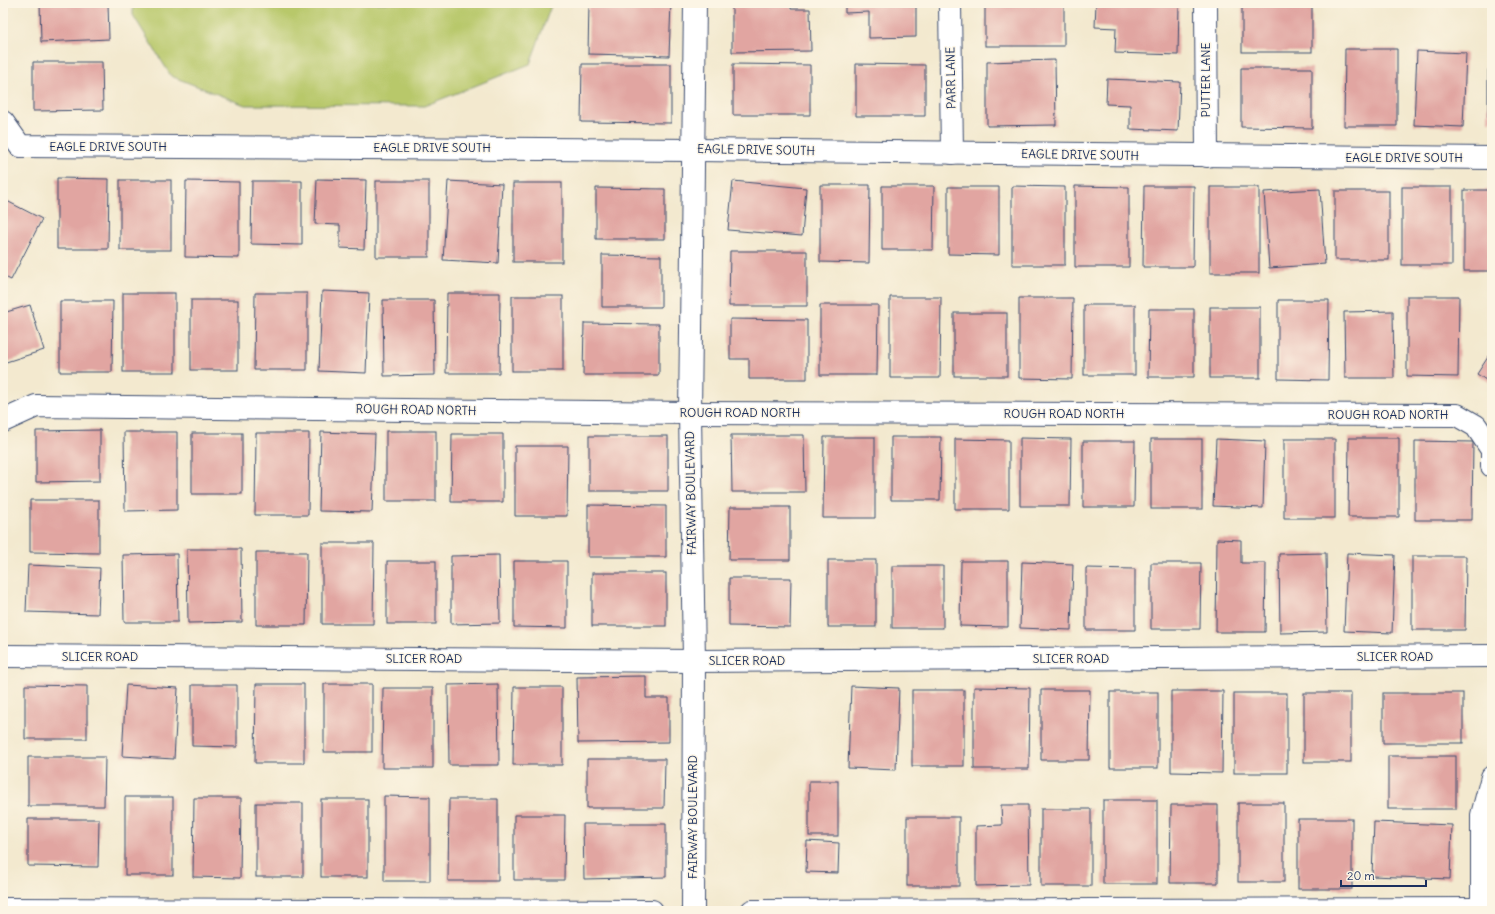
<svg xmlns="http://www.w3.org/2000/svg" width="1495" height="914" viewBox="0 0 1495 914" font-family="Delius,sans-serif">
<rect width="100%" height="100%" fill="#fcf5e5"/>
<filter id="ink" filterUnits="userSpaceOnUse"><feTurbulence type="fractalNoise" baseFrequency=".025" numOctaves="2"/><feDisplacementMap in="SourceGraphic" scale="8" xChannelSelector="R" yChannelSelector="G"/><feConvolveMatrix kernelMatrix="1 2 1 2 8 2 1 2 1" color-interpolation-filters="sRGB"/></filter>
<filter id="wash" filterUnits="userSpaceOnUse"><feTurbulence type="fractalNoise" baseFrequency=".012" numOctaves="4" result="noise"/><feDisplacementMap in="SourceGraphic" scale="16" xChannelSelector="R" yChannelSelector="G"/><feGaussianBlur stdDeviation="0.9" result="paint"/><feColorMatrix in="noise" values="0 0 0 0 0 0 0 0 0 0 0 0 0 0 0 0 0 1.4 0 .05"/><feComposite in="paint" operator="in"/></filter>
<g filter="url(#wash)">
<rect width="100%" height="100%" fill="#f3e9cf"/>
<path fill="#b8c86b" stroke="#6a7c64" d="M133,3h419l-22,61 -106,42 -179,-1 -74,-29 -38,-61z"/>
<g id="blocks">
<g fill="#e1a5a1">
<path d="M40,3h68l1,36 -68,3z"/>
<path d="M589,3h82l-2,53 -81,-2z"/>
<path d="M732,3h59v6h19l1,42 -79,1z"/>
<path d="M845,3h71v34l-47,1v-26l-24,1z"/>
<rect x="985" y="3" width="79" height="43"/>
<path d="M1096,3l83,1 -1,51 -63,-2 1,-25 -21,-1z"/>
<rect x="1242" y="3" width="70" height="49"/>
<path d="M1345,49h52v77h-53z"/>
<path d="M1417,51l49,2 -3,74 -49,-2z"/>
<path d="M1055,60l1,65 -69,1v-64z"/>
<path d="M33,62h69l1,48 -70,1z"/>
<path d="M582,64h89v59l-90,-1z"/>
<path d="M733,64l77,1v50h-77z"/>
<path d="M856,64l69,1v51h-69z"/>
<path d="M1241,68h71v60l-71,-1z"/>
<rect x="1488" y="70" width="4" height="51"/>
<path d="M1107,79l73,3 -2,49 -48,-2v-24l-24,-1z"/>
<path d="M57,178l52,1 -1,70h-51z"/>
<path d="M317,179l49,1 -2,69 -24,-1v-23l-25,-1z"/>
<rect x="120" y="180" width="51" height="70"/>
<path d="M186,181l53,1v76l-54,-1z"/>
<path d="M252,181h50v64l-51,-1z"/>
<rect x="376" y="181" width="53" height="76"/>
<path d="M448,181l54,3 -4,79 -55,-3z"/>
<path d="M733,181l73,7 -4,48 -74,-6z"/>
<rect x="513" y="183" width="49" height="79"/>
<path d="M820,185h50l-1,78 -49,-1z"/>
<path d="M882,186h52l-1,64h-51z"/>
<path d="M1012,186l53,1v78h-53z"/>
<path d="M1075,186l54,1v80h-54z"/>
<path d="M1144,186h50l-1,81h-50z"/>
<path d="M948,187h51v68l-51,-1z"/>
<rect x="1210" y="187" width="49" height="86"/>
<rect x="1402" y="187" width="50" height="78"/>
<path d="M596,188l69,1v50h-69z"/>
<path d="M1320,189l5,75 -56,4 -5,-76z"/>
<rect x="1464" y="190" width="28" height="81"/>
<rect x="1335" y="191" width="54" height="69"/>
<path d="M3,199l39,20 -31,61 -8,-4z"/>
<path d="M730,251h77v55h-78z"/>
<path d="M602,255l59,1v51h-59z"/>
<path d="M322,291l47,2 -3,80 -47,-2z"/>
<rect x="123" y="293" width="52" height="79"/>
<path d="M255,293h52v77h-53z"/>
<path d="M447,293h53l-1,80h-53z"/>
<rect x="512" y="296" width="51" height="75"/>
<path d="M1407,296h52l-1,81 -51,-1z"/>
<path d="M890,297h51l-1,81h-50z"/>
<path d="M1019,298h54l-1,81 -53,-1z"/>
<rect x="191" y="300" width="47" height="70"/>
<path d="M383,300h51l1,75 -51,1z"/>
<path d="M1278,300h51l-1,80 -50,-1z"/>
<path d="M60,301h53l-1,71h-52z"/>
<path d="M30,305l14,45 -41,13v-50z"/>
<path d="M820,305h58l-1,70h-57z"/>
<rect x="1084" y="305" width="51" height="70"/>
<rect x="1210" y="307" width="50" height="71"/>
<path d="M1149,309h45v68h-46z"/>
<path d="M1393,311l1,67h-49l-1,-66z"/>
<rect x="954" y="313" width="53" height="63"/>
<path d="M730,319l77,1v59h-58v-20h-19z"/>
<path d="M584,323l75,1v51h-76z"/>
<path d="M1492,351v33l-15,-10z"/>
<path d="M100,430v51l-64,1v-51z"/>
<rect x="386" y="431" width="50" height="70"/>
<path d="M124,432h53v78l-52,1z"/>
<path d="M321,432l54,2 -3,78 -53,-1z"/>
<rect x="192" y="433" width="50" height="61"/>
<path d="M256,433h53l-1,82h-53z"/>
<path d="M452,434h51v68h-52z"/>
<path d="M731,435h73l1,57h-73z"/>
<rect x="589" y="436" width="79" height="55"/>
<path d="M824,437h51v81h-52z"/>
<path d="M891,437h50l-1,63h-49z"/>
<path d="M1020,438l51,1 -1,67h-50z"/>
<path d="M1349,438h50v79h-51z"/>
<path d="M955,439l54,1v69h-54z"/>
<rect x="1151" y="439" width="51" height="70"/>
<path d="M1216,439l49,2 -2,67 -50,-2z"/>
<rect x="1284" y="439" width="51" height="79"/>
<path d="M1083,441h52l-1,66h-51z"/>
<path d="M1415,441l58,1 -1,78h-57z"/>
<path d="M515,446h53l-1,70h-52z"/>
<path d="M30,500h69v53l-69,-1z"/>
<path d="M588,505l78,1v51h-78z"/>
<path d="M730,507h60v53h-61z"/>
<path d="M1217,539l24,1v23h25l-1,69h-49z"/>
<path d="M322,543h52l-1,81h-51z"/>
<path d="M187,549h54l1,73 -54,1z"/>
<path d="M256,552h51l-1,73h-50z"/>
<path d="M1326,553l1,79 -47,1 -1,-79z"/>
<path d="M1347,553l48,2 -3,78 -48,-2z"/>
<path d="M177,554l1,68h-54l-1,-67z"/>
<path d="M499,555l1,68 -49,1v-68z"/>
<path d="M1412,556h54l-1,74h-53z"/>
<rect x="828" y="560" width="48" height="67"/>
<rect x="387" y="561" width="49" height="63"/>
<path d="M514,561h53v67l-53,-1z"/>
<path d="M961,561h47v66l-48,-1z"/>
<path d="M1022,562l51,2 -2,66 -51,-2z"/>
<path d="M1151,563h50l-1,66h-49z"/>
<path d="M28,565l72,3 -2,46 -72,-2z"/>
<rect x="892" y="566" width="51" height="62"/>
<path d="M1086,568l49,1v61h-49z"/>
<rect x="592" y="573" width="74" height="53"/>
<path d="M729,578h62l-1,49 -61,-1z"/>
<path d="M646,676v22h23v44l-91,1 -1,-66z"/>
<path d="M256,684h48v79h-49z"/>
<rect x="324" y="684" width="48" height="68"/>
<path d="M498,684l1,81h-50l-1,-80z"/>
<path d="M25,685l62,1v53h-62z"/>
<path d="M126,685l52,3 -4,71 -52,-3z"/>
<path d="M192,685h45v62l-45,-1z"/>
<path d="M851,686l48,2 -3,82 -48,-2z"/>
<path d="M514,687h48v78h-49z"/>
<path d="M974,687l56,1 -1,81h-55z"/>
<path d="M383,688h50v80h-51z"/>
<rect x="912" y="690" width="52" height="76"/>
<path d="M1041,690h49l-1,70h-48z"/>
<path d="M1171,691h52l-1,82 -51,-1z"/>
<rect x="1110" y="692" width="48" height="76"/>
<rect x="1234" y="693" width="53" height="80"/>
<rect x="1304" y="693" width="47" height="69"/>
<rect x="1383" y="693" width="80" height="50"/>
<rect x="1388" y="756" width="68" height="53"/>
<path d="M28,757h77l-1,49h-76z"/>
<path d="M587,759h78l-1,49h-77z"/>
<rect x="809" y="781" width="29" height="55"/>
<path d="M384,796l46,1v84h-46z"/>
<rect x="125" y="797" width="48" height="78"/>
<path d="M194,798h47l-1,80 -47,-1z"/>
<rect x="321" y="799" width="47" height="78"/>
<path d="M449,799h49v82h-50z"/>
<rect x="1103" y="800" width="54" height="84"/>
<rect x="256" y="803" width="47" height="74"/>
<rect x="1238" y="803" width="46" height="79"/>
<path d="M1001,805h27l1,80 -53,1v-60l26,-1z"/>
<path d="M1171,805h47v78h-48z"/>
<rect x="1041" y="809" width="50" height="77"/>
<path d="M514,815h51l-1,65h-50z"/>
<rect x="907" y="817" width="52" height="69"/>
<path d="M28,819h71l-1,48 -70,-1z"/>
<rect x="1298" y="819" width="54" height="70"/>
<path d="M1374,822l78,3 -2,54 -78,-3z"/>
<path d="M583,824h83v53l-82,2z"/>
<path d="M807,841l32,2 -1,30 -32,-1z"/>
</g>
</g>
</g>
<g filter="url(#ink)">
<use href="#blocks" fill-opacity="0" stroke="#3b4b6f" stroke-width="1"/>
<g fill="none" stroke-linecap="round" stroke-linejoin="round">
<g stroke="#3b4b6f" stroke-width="24">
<g id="minor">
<path d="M950,3l2,150"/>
<path d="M1206,3l1,153"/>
<path d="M3,122l17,24 674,4 798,8"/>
<path d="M3,421l33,-15 654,7 767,2 19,11 16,24v16"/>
<path d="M3,656l691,5 798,-5"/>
<path d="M3,909l649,2"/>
<path d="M693,911l1,-250 -4,-248 5,-410"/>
<path d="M752,911l730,-2"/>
<path d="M1482,911v-96l10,-38"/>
</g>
</g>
<use href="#minor" stroke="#fff" stroke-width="22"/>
</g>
</g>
<g text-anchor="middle" stroke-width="3" stroke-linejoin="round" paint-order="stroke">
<g font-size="12" fill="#1b2f5e" stroke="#fcf5e5">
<text transform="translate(951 78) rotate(-91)" y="4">PARR LANE</text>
<text transform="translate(1206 80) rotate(-90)" y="4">PUTTER LANE</text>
<text x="108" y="151">EAGLE DRIVE SOUTH</text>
<text x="432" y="152">EAGLE DRIVE SOUTH</text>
<text transform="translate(756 150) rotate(1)" y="4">EAGLE DRIVE SOUTH</text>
<text transform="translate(1080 155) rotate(1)" y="4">EAGLE DRIVE SOUTH</text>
<text x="1404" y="162">EAGLE DRIVE SOUTH</text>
<text transform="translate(416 410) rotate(1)" y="4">ROUGH ROAD NORTH</text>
<text x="740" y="417">ROUGH ROAD NORTH</text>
<text x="1064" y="418">ROUGH ROAD NORTH</text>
<text x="1388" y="419">ROUGH ROAD NORTH</text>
<text transform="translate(691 493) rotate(-91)" y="4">FAIRWAY BOULEVARD</text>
<text x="100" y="661">SLICER ROAD</text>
<text x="1395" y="661">SLICER ROAD</text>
<text x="424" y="663">SLICER ROAD</text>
<text x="1071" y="663">SLICER ROAD</text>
<text x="747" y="665">SLICER ROAD</text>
<text transform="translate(693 817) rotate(-90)" y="4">FAIRWAY BOULEVARD</text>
</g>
</g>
<rect width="1495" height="914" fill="none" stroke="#fcf5e5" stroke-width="16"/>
<path d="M1341 880v6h85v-6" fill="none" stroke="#1b2f5e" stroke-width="2"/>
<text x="1347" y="880" font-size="12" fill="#1b2f5e" stroke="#fcf5e5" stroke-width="3" paint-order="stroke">20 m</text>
</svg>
